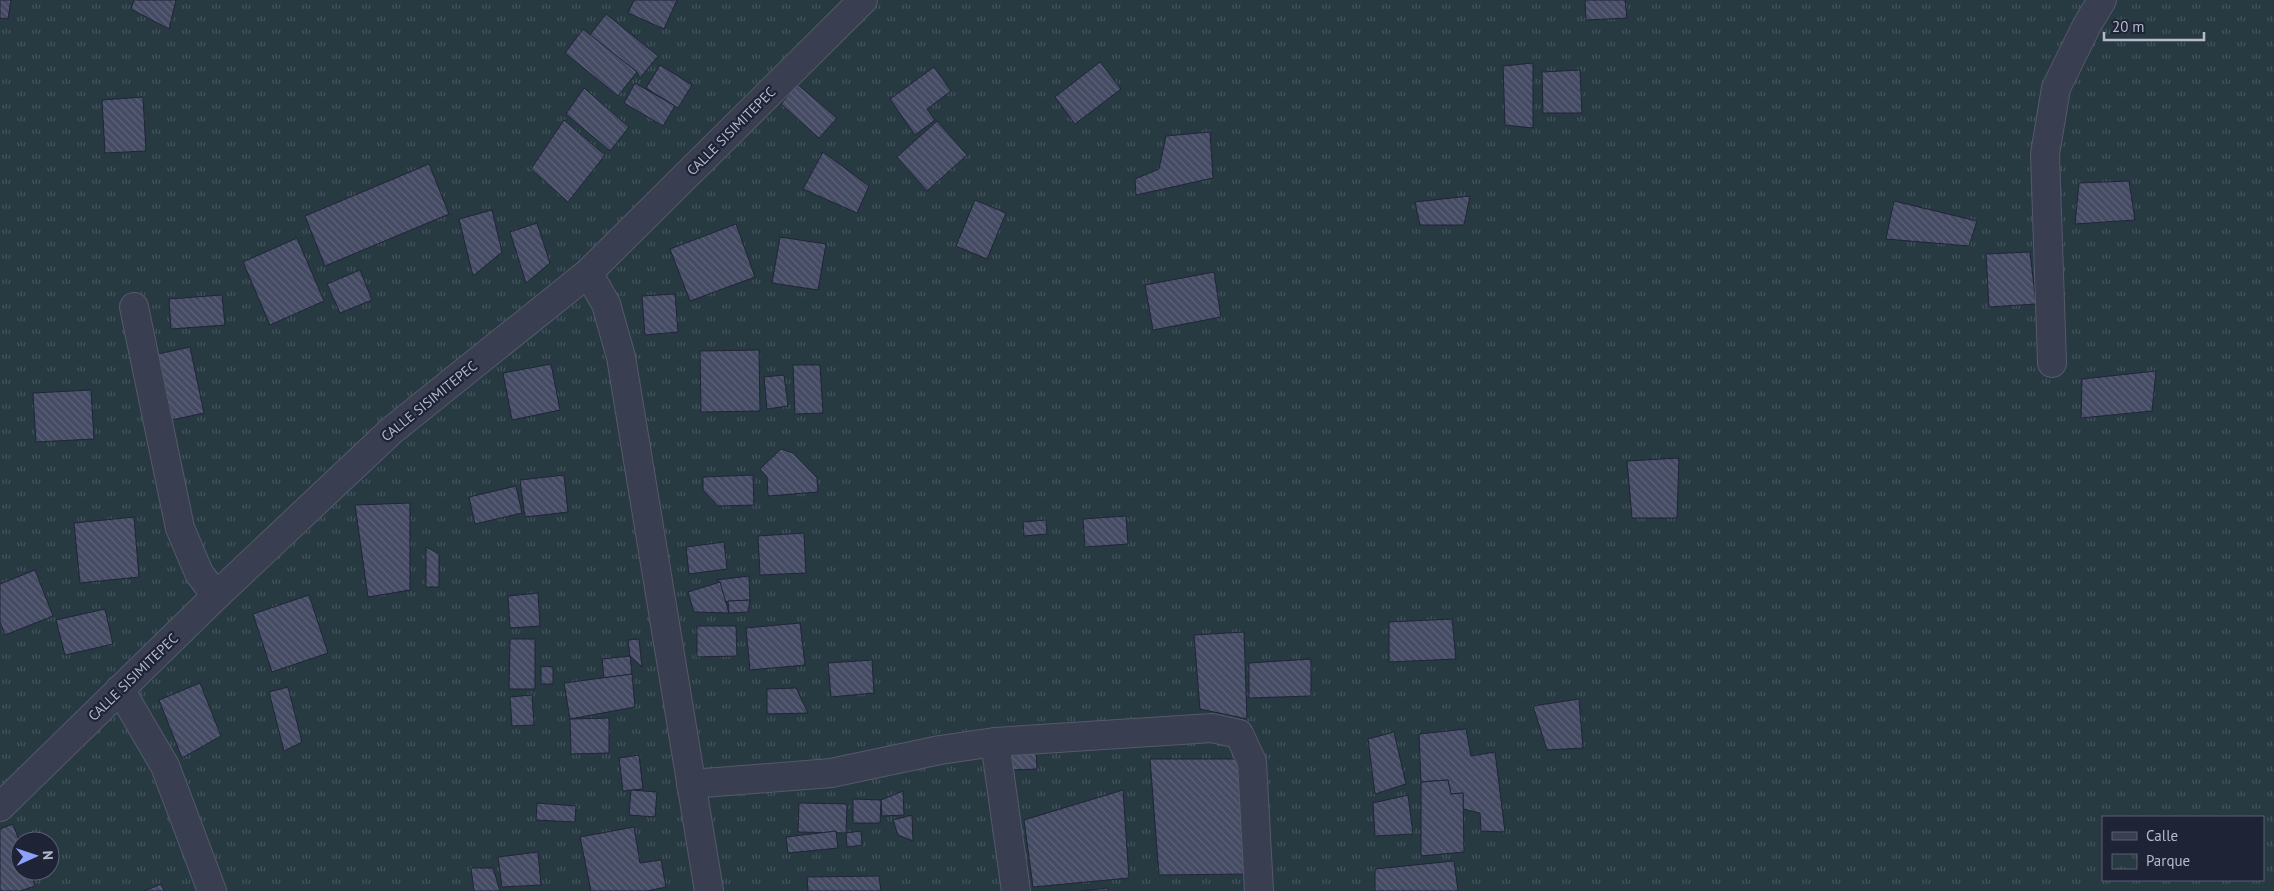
<svg xmlns="http://www.w3.org/2000/svg" width="2274" height="891" viewBox="0 0 2274 891" font-family="'PT Sans',sans-serif">
<defs>
<pattern id="park-tufts" width="24" height="20" patternUnits="userSpaceOnUse" patternTransform="scale(1.25)"><rect width="24" height="20" fill="#273a42"/><path d="M3 7l-1-3M5 7V3M7 7l1-3M15 17l-1-3M17 17v-4M19 17l1-3" fill="none" stroke="#44545c"/></pattern>
<pattern id="building-back-hatch" width="6" height="6" patternUnits="userSpaceOnUse" patternTransform="scale(1.25)"><rect width="6" height="6" fill="#444b63"/><path d="M-1 5l2 2M0 0l6 6M5-1l2 2" fill="none" stroke="#5d6378"/></pattern>
</defs>
<rect width="100%" height="100%" fill="#252c41"/>
<path fill="url(#park-tufts)" fill-rule="evenodd" d="M0,0h2274v891h-2274zM2103,817h160v63h-160zM20,841h30v30h-30z"/>
<g fill="url(#building-back-hatch)" stroke="#202538">
<path d="M0,0h11l-3,19 -8,-1z"/>
<path d="M134,0h42l-7,29 -38,-20z"/>
<path d="M634,0h43l-13,29 -36,-16z"/>
<path d="M1585,0h40l2,18 -41,2z"/>
<path d="M606,14l52,42 -18,22 -3,-6 -48,-36z"/>
<path d="M583,29l54,43 -19,24 -53,-43z"/>
<path d="M1100,62l21,27 -46,35 -20,-27z"/>
<path d="M1533,63v65l-28,-3 -2,-59z"/>
<path d="M660,65l32,20 -14,23 -32,-20z"/>
<path d="M934,67l17,24 -24,18 8,11 -20,15 -25,-36z"/>
<path d="M1580,70l2,43h-39l-1,-41z"/>
<path d="M635,83l40,23 -12,20 -39,-23z"/>
<path d="M797,84l40,34 -18,20 -38,-34z"/>
<path d="M584,88l45,39 -19,24 -44,-37z"/>
<path d="M143,97l3,54 -41,2 -3,-53z"/>
<path d="M564,120l41,35 -37,47 -37,-33z"/>
<path d="M937,121l30,34 -40,36 -30,-34z"/>
<path d="M1210,132l3,46 -77,17 -1,-16 24,-10 7,-33z"/>
<path d="M823,152l46,34 -12,27 -54,-24z"/>
<path d="M429,164l20,50 -124,52 -20,-50z"/>
<path d="M2129,181l6,39 -60,4 4,-41z"/>
<path d="M1470,196l-6,29h-44l-5,-23z"/>
<path d="M975,200l31,13 -19,46 -31,-13z"/>
<path d="M1894,201l83,20 -8,25 -83,-7z"/>
<path d="M492,210l10,42 -29,24 -14,-57z"/>
<path d="M537,223l13,40 -24,20 -16,-51z"/>
<path d="M736,224l19,53 -65,24 -20,-52z"/>
<path d="M780,237l46,7 -8,46 -46,-7z"/>
<path d="M297,238l27,63 -54,24 -27,-63z"/>
<path d="M2030,252l6,52 -47,3 -3,-53z"/>
<path d="M360,270l12,30 -32,13 -13,-29z"/>
<path d="M1214,272l7,45 -68,13 -8,-45z"/>
<path d="M675,294l3,38 -33,3 -3,-39z"/>
<path d="M222,295l3,30 -54,4 -2,-30z"/>
<path d="M190,347l14,66 -32,7 -14,-66z"/>
<path d="M759,350l1,61 -59,1 -1,-61z"/>
<path d="M551,364l9,46 -48,10 -9,-47z"/>
<path d="M793,365h27l3,48 -28,1z"/>
<path d="M2156,371l-4,40 -71,7 1,-39z"/>
<path d="M784,375l4,31 -21,3 -3,-32z"/>
<path d="M91,390l3,49 -58,3 -3,-49z"/>
<path d="M781,449l12,4 24,25 1,14 -50,4 -1,-19 -7,-8z"/>
<path d="M1679,458l-2,60h-45l-5,-57z"/>
<path d="M564,475l4,37 -43,5 -5,-37z"/>
<path d="M753,475l1,30 -36,1 -15,-16v-13z"/>
<path d="M516,486l6,27 -47,11 -6,-27z"/>
<path d="M410,503v87l-42,7 -13,-92z"/>
<path d="M1126,516l2,28 -43,3 -2,-28z"/>
<path d="M134,517l5,60 -59,6 -6,-60z"/>
<path d="M1046,520l1,14 -23,2 -1,-14z"/>
<path d="M804,533l2,40 -46,2 -2,-39z"/>
<path d="M724,542l3,27 -38,5 -3,-27z"/>
<path d="M426,547l13,7v33h-13z"/>
<path d="M35,570l18,46 -48,19 -5,-13v-38z"/>
<path d="M749,576l1,24 -32,2 2,-20 -4,-2z"/>
<path d="M720,582l9,31 -35,-1 -6,-20z"/>
<path d="M538,593l2,33 -30,2 -2,-32z"/>
<path d="M309,595l19,58 -56,19 -19,-58z"/>
<path d="M750,600l-2,12 -19,1 -1,-12z"/>
<path d="M105,609l8,35 -48,11 -9,-35z"/>
<path d="M1452,619l4,40 -67,3v-40z"/>
<path d="M800,623l5,42 -55,5 -4,-42z"/>
<path d="M697,626h39l1,30 -40,1z"/>
<path d="M1244,632l3,87 -47,-10 -6,-74z"/>
<path d="M510,639h25v50h-26z"/>
<path d="M639,639l3,28 -12,-11 -2,-16z"/>
<path d="M630,656l2,18 -28,4 -2,-19z"/>
<path d="M1311,659v37l-62,2v-35z"/>
<path d="M872,660l2,33 -43,4 -3,-34z"/>
<path d="M541,666l12,1v17h-12z"/>
<path d="M632,674l3,33 -65,12 -6,-36z"/>
<path d="M200,683l21,53 -39,22 -23,-58z"/>
<path d="M288,687l14,55 -18,9 -15,-59z"/>
<path d="M796,688l12,25 -41,1v-25z"/>
<path d="M532,695l2,30 -22,1 -2,-29z"/>
<path d="M1579,699l4,49 -36,2 -14,-44z"/>
<path d="M609,718v35l-38,1 -1,-35z"/>
<path d="M1466,729l5,27 24,-4 10,80 -24,-1 -1,-18 -17,-4v-16l-12,1 -3,-14 -27,2 -2,-48z"/>
<path d="M1394,732l12,52 -31,10 -7,-55z"/>
<path d="M1036,751l1,18 -25,1 -1,-17z"/>
<path d="M639,755l4,34 -20,2 -4,-33z"/>
<path d="M1150,759h92l7,115 -90,1z"/>
<path d="M1448,780l3,14 12,-1 1,59 -43,4v-74z"/>
<path d="M631,790l26,2 -2,25 -26,-2z"/>
<path d="M1123,790l6,88 -96,9 -9,-67z"/>
<path d="M903,791l1,24 -22,1 -1,-16z"/>
<path d="M1408,795l5,39 -38,2 -2,-33z"/>
<path d="M853,799l28,1 -1,23h-27z"/>
<path d="M537,803l39,3 -1,16 -39,-2z"/>
<path d="M799,803l48,1 -1,29 -48,-1z"/>
<path d="M912,815l1,26 -15,-6 -5,-15z"/>
<path d="M13,824l7,19v28h10l5,15 -15,5h-20v-62z"/>
<path d="M634,827l6,36 21,-3 5,27 -19,4h-56l-11,-54z"/>
<path d="M836,831l2,17 -50,5 -2,-16z"/>
<path d="M861,831l1,14 -15,2 -1,-14z"/>
<path d="M538,852l3,33 -39,2 -4,-30z"/>
<path d="M1454,861l4,30h-83v-22z"/>
<path d="M471,868h22l7,23h-26z"/>
<path d="M879,876l2,15h-73l-1,-14z"/>
<path d="M161,884l3,7h-20z"/>
<path d="M1108,888v3h-27z"/>
</g>
<g fill="none" stroke-linecap="round" stroke-linejoin="round">
<g stroke="#54596b" stroke-width="30">
<g id="minor">
<path d="M588,273l18,31 15,53 88,534"/>
<path d="M134,307l46,221 19,45 17,23"/>
<path d="M2052,363l-7,-209 11,-66 31,-63 15,-25"/>
<path d="M120,689l45,77 47,125"/>
<path d="M995,742l21,149"/>
<path d="M691,784l140,-11 109,-23 55,-8 217,-14 27,6 13,28 7,129"/>
<path d="M0,807l216,-211 175,-165 197,-158 275,-273"/>
</g>
</g>
<use href="#minor" stroke="#393e51" stroke-width="28"/>
</g>
<g text-anchor="middle" stroke-width="4.5" stroke-linejoin="round" paint-order="stroke">
<g font-size="14" fill="#b6bacb" stroke="#1e2336">
<text transform="translate(731 131) rotate(-45)" y="5">CALLE SISIMITEPEC</text>
<text transform="translate(429 401) rotate(-39)" y="5">CALLE SISIMITEPEC</text>
<text transform="translate(133 677) rotate(-44)" y="5">CALLE SISIMITEPEC</text>
</g>
</g>
<rect x="2102" y="816" width="162" height="65" fill="#1e2336" stroke="#5b5f72"/>
<rect x="2112" y="832" width="25" height="8" fill="#393e51" stroke="#5b5f72"/>
<text x="2146" y="841" font-size="15" fill="#b6bacb">Calle</text>
<rect x="2112" y="854" width="25" height="15" fill="url(#park-tufts)" stroke="#5b5f72"/>
<text x="2146" y="866" font-size="15" fill="#b6bacb">Parque</text>
<g transform="translate(35 856) rotate(87)"><circle r="24" fill="#1e2336" stroke="#5b5f72"/>
<path d="M0-4L9 19L0 12L-9 19Z" fill="#8ba1fb"/>
<text y="-8" font-size="14" font-weight="bold" text-anchor="middle" fill="#b6bacb">N</text>
</g>
<path d="M2104 32v8h100v-8" fill="none" stroke="#b6bacb" stroke-width="2.5"/>
<text x="2112" y="32" font-size="15" fill="#b6bacb" stroke="#1e2336" stroke-width="4" paint-order="stroke">20 m</text>
</svg>
